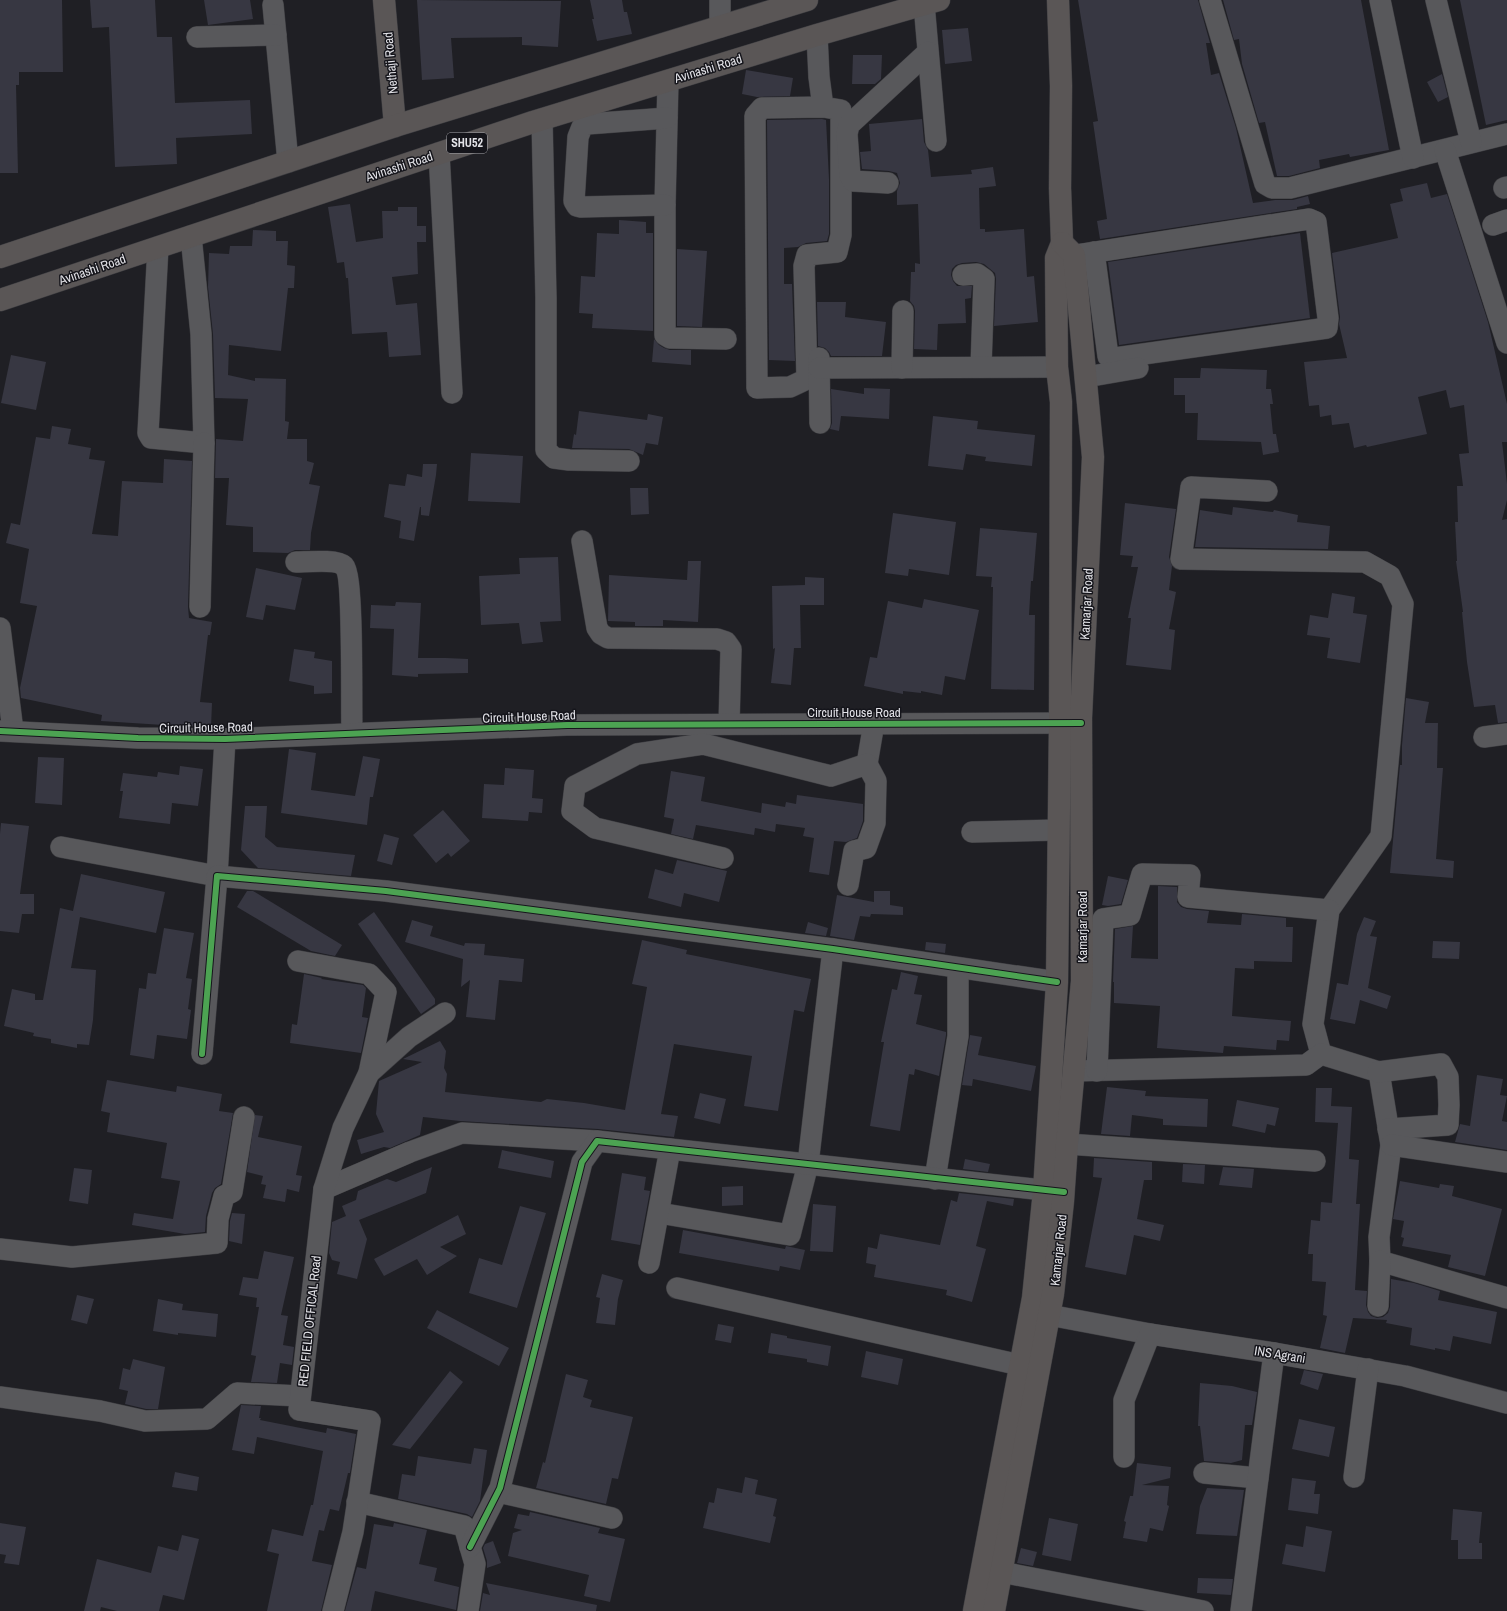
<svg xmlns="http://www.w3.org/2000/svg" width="1507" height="1611" viewBox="0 0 1507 1611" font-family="'Archivo Narrow',sans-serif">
<rect width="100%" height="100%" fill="#1f1f24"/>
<g fill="#373742">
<path d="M0,0h62l1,72h-44v13h-3l2,88h-18z"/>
<path d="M90,0h65l2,37h15l3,66 75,-3 2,34 -76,4 1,26 -62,3 -6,-140 -17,1z"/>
<path d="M204,0h46l3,19 -45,6z"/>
<path d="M417,0l144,1 -3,46 -36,-2v-8l-71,1 3,40 -32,2z"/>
<path d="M590,0h32l2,12h3l5,22 -35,7 -5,-22h2z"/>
<path d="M1078,0h120l12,43h-4l5,32 8,-2 17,55 17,75 22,-3h18l15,-4 2,8 -13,3v2l-197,30 -3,-18 10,-2 -14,-97 5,-1z"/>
<path d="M1223,0h138l28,150 -39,7 -1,-3 -30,6 1,8 -31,8h-12l-12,-54 -6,1 -17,-59 -3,-25 -5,1z"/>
<path d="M1460,0h47v120l-21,5z"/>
<path d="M968,28l4,33 -27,3 -3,-34z"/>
<path d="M853,55h29l-1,24 -6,5h-23z"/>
<path d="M746,70l47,8 -3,18 -33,1 -15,-3z"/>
<path d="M1442,74l6,23 -10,5 -11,-20z"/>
<path d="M822,119l4,1 3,59v55l-2,7 -21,2 -8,4 -14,1v36h8l3,77 -26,-1 -2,-240z"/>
<path d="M922,119l2,23 4,8 3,27 41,-3 -1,-4 22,-3 3,19 -17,2 1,41h5v3l39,-3 3,48 7,-1 4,46 -44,4 2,-47 -1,-6 -11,-9 -8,-2 -14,1 -6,2 -4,4 -1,6 2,6 4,5h15l-1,12 -6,1 1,24 -28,1 -1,26 -23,-1 1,-38 -1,-5 -4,-5 1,-29h4v-9l5,1 -2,-60 -21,1v-14l3,-8 -3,-10 -8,-2 -27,-2 -2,-17 11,-1 -2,-27z"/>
<path d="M1427,183l4,15 16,-4 41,128 19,82v38h-5l5,42v16l-5,20 5,-1v203l-9,1 -3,-18 -21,2 -7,-45 -5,-50h1l-7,-51h1l-2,-39h3l-1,-36h6l-4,-32 10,-1 -5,-48 -14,3 -4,-18 -28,7 9,37 -60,13 -1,-2 -12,3 -5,-25 -17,2 -1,-10 -11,2 -1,-12 -10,1 -5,-44 43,-4 -8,-34 1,-7 -8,-64 66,-15 -8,-34 13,-3 -3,-12z"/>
<path d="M350,204l6,38 27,-4 -1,-27h16v-4h19v19h9v16h-9l1,32 -26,3 4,28 21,-2 4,52 -32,2 -2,-25 -35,2 -4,-56h-2l-2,-16 -7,1 -9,-56z"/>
<path d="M619,220l27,2v11h7v98l-61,-3 1,-14 -14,-1 2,-37 14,1 2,-44 22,1z"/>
<path d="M253,230l23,1v10h12l-1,24 8,1 -1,22h-6l-7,63 -52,-6 -1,30 27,6v-3l31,1 -1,42 4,1 -2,17h20v22l7,2 -5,21 11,2 -9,47 -1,17h-15l-7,3 -35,-1v-25l-27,-2 3,-47h-14l1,-39 27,2 5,-42 -33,-1 -2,-64 -5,-47 1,-34 20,1 1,-8h22z"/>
<path d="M1300,233l10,85 -191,27 -11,-83z"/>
<path d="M677,249l30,2 -5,76 -25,-1z"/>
<path d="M817,302h29l-1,15 41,5 -4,34h-51l-2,-4 -4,-4 -7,-2z"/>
<path d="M654,339l5,6 5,3 6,2h21v15l-39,-3z"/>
<path d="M11,355l35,7 -10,48 -35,-7z"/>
<path d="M1201,368l66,2 -1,19h5l2,15h-3l3,30h3l3,18 -16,3 -2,-13 -64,-2 1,-27h-13v-18h-11v-17h26z"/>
<path d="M864,388l26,1 -1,30 -48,-3 -2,15 -9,-2 2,-6 -1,-34 33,5z"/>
<path d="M579,411l68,9 1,-6 15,3 -5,28 -12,-2 -3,12 -14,-6 -57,-1 2,-14 2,1z"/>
<path d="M933,416l45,5 -1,8 58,6 -3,31 -47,-5 1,-4 -20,-3 -3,16 -35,-4z"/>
<path d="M52,426l19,3 -3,15 23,4 -2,11 16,2 -13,73 26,2 4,-55 41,2 1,-24 28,2 -4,146 1,11 23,4 -2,13h-2l-8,67 12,1 -1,24 -32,-1 -78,-5 1,-6 -81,-17 -1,-10 17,-82 -17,-3 9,-54 -23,-6 5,-20 9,2 16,-88 14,2z"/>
<path d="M471,453l52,3 -3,47 -52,-2z"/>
<path d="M423,464h14l-1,11 -7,41 -8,-1v-8h-1l-6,34 -15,-3 2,-17 -17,-4 5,-33 16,2 2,-12 15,3z"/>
<path d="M630,488h18l1,26 -18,1z"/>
<path d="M1125,503l51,6 -7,48 3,9 -3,24 7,2 -7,37 6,1 -4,40 -45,-5 5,-47h-3l10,-51h-7l2,-11 -13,-1z"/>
<path d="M1233,507l40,5 1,-2 24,5 -1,7 33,4 -2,23 -133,-2 5,-37 32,5z"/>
<path d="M893,513l63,9 -7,53 -40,-6 -1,7 -23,-3z"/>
<path d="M980,528l57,5 -4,48h-2l-2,34h6l-1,75 -43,-1 2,-102h-2l1,-10 -16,-1z"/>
<path d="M558,557l3,64 -21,1 3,20 -21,2 -3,-21 -38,2 -2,-49 41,-2 -1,-16z"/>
<path d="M688,561h13l-3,61 -35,-2v6h-28v-4l-27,-1 1,-46 78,5z"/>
<path d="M256,568l46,10 -7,32 -29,-5 -3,15 -17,-3z"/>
<path d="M805,577l19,1v27h-24l1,43h-7l-3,37 -20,-2 4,-35 -2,1 -1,-63 33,-1z"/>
<path d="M1332,593l23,4 -2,16 14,2 -7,48 -33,-5 3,-20 -23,-3 3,-20 18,3z"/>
<path d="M924,599l55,11 -14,70 -20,-4 -3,19 -21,-4v2l-18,-2v3l-39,-8 6,-29 7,1 11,-57 34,7z"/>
<path d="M396,602l25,1 -3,55h28l22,1v14l-50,1v3l-26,-2 2,-46 -24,-1 1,-23 24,1z"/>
<path d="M294,649l21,3 -1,6 18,3v32l-18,1v-8l-25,-5z"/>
<path d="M1406,698l23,4 -4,21h13l-1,45h6l-7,91 18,2 -1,17 -63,-5 10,-108h2v-20z"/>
<path d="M289,749l27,4 -5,37 44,6 8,-40 17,3 -7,38h-3l-3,28 -86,-12z"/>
<path d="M38,757l26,1 -2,47 -27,-2z"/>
<path d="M180,766l23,3 -5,37 -26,-3 -2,21 -51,-6 4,-27h-3l3,-18 34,4 1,-5 21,3z"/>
<path d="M505,768l29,2 -2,28 11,1 -1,14 -13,-1 -1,9 -46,-3 2,-34 20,1z"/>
<path d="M671,771l34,6 -4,24 60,12 1,-10 23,4 1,-5 10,2 1,-9 66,9v17l-6,17 -11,4 -12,-1 -5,34 -20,-3 5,-34 -11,-2 2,-8 -29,-4 -1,8 -20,-4 -1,7 -58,-10 -3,14 -22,-5 3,-15 -10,-2z"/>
<path d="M245,806h22l-2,31 12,10 78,8 -4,21 -93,-8 -17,-18z"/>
<path d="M443,810l27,31 -19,16 -3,-4 -12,10 -23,-28z"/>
<path d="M1,823l28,3 -9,68h14v20h-12l-3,19 -19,-2v-97z"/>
<path d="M384,834l15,4 -7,27 -15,-4z"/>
<path d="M677,860l50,11 -8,31 -35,-9 -3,14 -33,-9 7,-29 18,5z"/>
<path d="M81,874l84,18 -9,41 -76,-16 -9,51 25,2 -3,50 -4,25 -12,-1v4l-26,-5v-4l-18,-3 1,-3 -30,-7 8,-37 23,5v6h8l17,-92 13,3z"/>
<path d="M1108,876l20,4 -7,24 -13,2 -6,-1z"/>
<path d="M1158,886l19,1v15l4,5 6,2 22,2 -2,12 34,2 1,-11 44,4v9h7l-1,35 -38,-1v8l-19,-1 -3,48 59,5 -2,20 -12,-1 -1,10 -52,-4 -1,7 -66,-5 3,-42 -46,-3v-21h-1l2,-53 18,-3 -2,32 27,1z"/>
<path d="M247,891h6l89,54 -7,11 -24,-5 -74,-44z"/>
<path d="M874,891h16v14l13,2v8l-32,-1 -1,3 -10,-1 -6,24 -24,-4 7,-41 37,7z"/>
<path d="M374,912l61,87v5l-14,10 -63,-90z"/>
<path d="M1364,917l12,4 -6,15 7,1 -9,51 23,8 -4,13 -27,-9 -5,24 -25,-5 7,-36 11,2 9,-51z"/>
<path d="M412,920l21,6 -3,10 34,10 1,-3 20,1 -1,11 40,4 -2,23 -23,-2 -4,40 -29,-3 4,-37 -9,7 2,-28 -58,-17z"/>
<path d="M808,922l20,6 -2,8 -21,-3z"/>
<path d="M164,928l30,5 -8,45 6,1 -4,30 3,1 -4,29 -30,-4 -3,24 -24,-4 9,-67 7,1 2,-16 8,1z"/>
<path d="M642,940l45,10 -1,4 125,25 -7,33 -10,-2 -16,101 -34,-5 8,-50 -78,-12 -13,70 17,2 -4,21 -76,-8 -138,-8 -37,-4 -3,18 -30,13 -6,-1 -23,7 -4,-14 27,-8 -8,-18 3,-33 43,-19 -19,-3 37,-18 6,10 -2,17 3,6 -2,18 96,10 6,-3 37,4 41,7 22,-123 -15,-3z"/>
<path d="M1433,941l27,1 -1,17 -27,-1z"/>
<path d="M926,942l20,2 -1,9 -20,-3z"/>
<path d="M901,972l17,4 -4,18 8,1 -6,29 30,8v3l-7,41 -24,-7 -1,6 -5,-1 -9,57 -30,-5 14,-84h-3l11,-53 5,1z"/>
<path d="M304,974l18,4 -1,1 42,6 3,3 -4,29 6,1 -7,35 -71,-10 2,-19 5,1z"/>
<path d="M970,1035l12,2 -4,18 58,11 -5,25 -58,-12 -1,7 -10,-1z"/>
<path d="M1477,1075l26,4 -3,16 7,1 -5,25 5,1v28l-52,-8 5,-18 10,2z"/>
<path d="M107,1080l69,12 1,-6 45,8 -3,17 14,2 -12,71 -6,4 -3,5 -6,23 -1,16 -20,2 -53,-9 2,-12 39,6 7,-38 -19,-3 6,-35 -60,-11 3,-19 -9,-2z"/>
<path d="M1107,1087l39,4 -1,5 63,3 -1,28 -44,-2v-6l-31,-4 -2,21 -29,-2z"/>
<path d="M1316,1088h16l-1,18 21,1 -3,52 10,1 -3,44h4l-5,86 12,1 -1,14 2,7 3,4 6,2 6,-1 5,-4 2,-6 1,-28 23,4 26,8 -2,9 59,12 -6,32 -38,-8 -3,15 -15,-3v2l-25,-5 2,-17 -26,-5 1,-3 -34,-2 -8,35 -25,-5 7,-32 -4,-1 3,-33 -14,-1 1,-27h-5l3,-34 9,1 1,-19 11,1 6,-80 -23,-1z"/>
<path d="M700,1093l26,6 -6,25 -26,-6z"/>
<path d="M1237,1100l42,8 -4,18 -8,-2 -2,9 -33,-7z"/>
<path d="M255,1115l8,1 -5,21 44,9 -6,29 6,1 -3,16 -12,-3 -2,13 -22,-4 3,-13 -5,-1 2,-8 -16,-4z"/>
<path d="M502,1150l52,11 -3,17 -53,-10z"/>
<path d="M1094,1158l58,4v18h-8l-7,39 27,6 -4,16 -26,-6 -8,40 -41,-8 17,-89 -9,-1z"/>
<path d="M965,1159l25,5 -2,8 -25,-3z"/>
<path d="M1183,1164l22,1 -1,19 -22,-2z"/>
<path d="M432,1167l-6,26 -67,27 8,19 -10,40 -20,-5 3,-12 -8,-2 -3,-7 3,-31 14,-6 -4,-10 14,-6 2,-9 29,-12 9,3z"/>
<path d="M1223,1167l31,2 -2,19 -33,-3z"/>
<path d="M74,1168l18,2 -4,34 -19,-3z"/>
<path d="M622,1173l24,4 -2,13 6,1 -10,54 -29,-5z"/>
<path d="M1400,1181l39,7 1,-4 14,2 -2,10 50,13 -17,67 -37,-9 3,-12 -49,-9 2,-8 -3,-1 3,-16 -11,-2z"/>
<path d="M743,1186v19l-21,1v-19z"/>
<path d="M959,1193l55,6 -1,7 -26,-5 -11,45 10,3 -14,53 -26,-7 1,-5 -73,-13 2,-12 -10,-2 2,-16 9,2 3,-15 60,11 11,-45 6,2z"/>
<path d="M813,1204l23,2 -3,46 -23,-1z"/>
<path d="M520,1206l26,7 -29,95 -48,-15 10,-35 23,7z"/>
<path d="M232,1213l13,1 -3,30 -13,-3 1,-20z"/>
<path d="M458,1215l8,19 -26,13 17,9 -30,19 -10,-16 -33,17 -10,-17z"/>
<path d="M683,1230l102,19 1,-3 19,4 -5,20 -20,-4 -1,5 -100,-18z"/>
<path d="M264,1251l30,6 -13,58 7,1 -5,29 11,2 -2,18 -12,-2 -3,20 -26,-1 5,-26 -5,-1 8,-48h-3l1,-9 -18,-3 4,-18 15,2z"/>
<path d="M602,1274l21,6 -5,19 -3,26 -19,-2 4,-25 -4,-1z"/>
<path d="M77,1295l17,4 -7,25 -16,-4z"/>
<path d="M158,1299l25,5 -1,6 36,4 -2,23 -38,-4v2l-25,-4z"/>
<path d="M437,1310l72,38 -10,18 -72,-38z"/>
<path d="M718,1324l16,3 -3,16 -16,-3z"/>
<path d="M771,1333l16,3v2l44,8 -3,20 -21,-4v-3l-39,-6z"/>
<path d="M866,1351l37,8 -5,26 -37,-8z"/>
<path d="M133,1359l32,8 -7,42h-12l-21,-5 3,-13 -9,-2 4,-21 7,2z"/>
<path d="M1304,1370l19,4 -5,16 -18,-6z"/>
<path d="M450,1371l13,11 -53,67 -18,-4z"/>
<path d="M566,1374l22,6 -5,17 9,3 -2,7 43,10 -15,62 -6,-1 -6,26 -70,-16 7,-26 2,1z"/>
<path d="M1200,1383l32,3 25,6 -5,33h-7l-3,35 -11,3 -27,-2 -4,-35h-2z"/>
<path d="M241,1405l20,1 -2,12h2l-1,2 66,13 1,-5 29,6 -6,39h-2l-9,38 -9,-2 -6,22 -5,-1 -7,31 20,4 -11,46h-54l12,-57 -12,-3 5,-22 31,7 8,-31h2l10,-54 -66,-14 -3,17 -22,-4z"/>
<path d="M1299,1419l36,8 -6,30 -37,-8z"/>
<path d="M474,1448l13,2 -7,51 -8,16 -5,-3 -69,-15 4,-25 13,2 3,-20 53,8z"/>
<path d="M1137,1463l34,4 -1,11 -28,7 27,1 -2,19 2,1 -6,25 -13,-3 -3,14 -24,-4 3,-16 -2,-1 6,-25h3z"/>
<path d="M175,1472l24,5 -2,14 -25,-4z"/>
<path d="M745,1477l13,3 -3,14 22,5 -4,17 3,1 -6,26 -67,-15 6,-26 5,1 3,-15 25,5z"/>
<path d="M1292,1478l24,3 -2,13h6l-2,20 -30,-4z"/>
<path d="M1207,1488l37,2 -7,46 -41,-2 4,-28z"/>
<path d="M1453,1509l29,3 -3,31h3v16h-24v-19h-7z"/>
<path d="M530,1512l70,16 -2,5 27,6 -15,63 -26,-6 5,-21 -81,-19 5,-23 9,-3 -8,-2 4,-14 11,2z"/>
<path d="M1049,1518l29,6 -7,37 -29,-6z"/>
<path d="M0,1523l26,4 -7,38 -15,-2 2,-8 -6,-1z"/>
<path d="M394,1523l33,7 -8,34 18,4 -3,13 25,6 -3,23 -81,-19 -4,20h-26l12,-44 9,2 8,-45 19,3z"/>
<path d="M1306,1526l26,5 -7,41 -43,-8 4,-20 17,3z"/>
<path d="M182,1535l17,4 -15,61 -21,-5 -4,16h-42l-16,-4 -1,4h-16l13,-52 54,14 7,-27 20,5z"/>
<path d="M493,1541l8,22 -14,5v-7l-4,-13 2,-4z"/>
<path d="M1021,1548l16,4 -4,14 -16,-3z"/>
<path d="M1198,1578l35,1 -2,16 -34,-2z"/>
<path d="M486,1583l111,22 -1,6h-116l3,-18 7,2z"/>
</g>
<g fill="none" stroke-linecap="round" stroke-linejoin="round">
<g stroke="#3d3d41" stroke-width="22">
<g id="minor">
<path d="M720,0v27"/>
<path d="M1210,0l55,184 7,4h18l217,-54"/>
<path d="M1380,0l33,158"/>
<path d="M1436,0l35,142"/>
<path d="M924,4l12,137"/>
<path d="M273,5l15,157"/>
<path d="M817,35l2,42 4,30 18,3v125l-4,17 -30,3 -3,11 3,113 -17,8 -33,1 -2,-272 7,-8 61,-1"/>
<path d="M197,37l79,-2"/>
<path d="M668,81l-3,124v130l5,3 56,1"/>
<path d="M542,119l4,179v152l8,8 15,2 60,1"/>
<path d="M1445,150l62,193"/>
<path d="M439,153l13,240"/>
<path d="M888,183l-35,-2 -3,-5 -3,-42 2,-9 79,-73"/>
<path d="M1504,188l3,-1"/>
<path d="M665,205l-84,2 -4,-1 -3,-5 4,-64 4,-10 5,-3 80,-6"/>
<path d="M1493,225l14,-5"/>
<path d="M158,247l-10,186 3,5 53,5 -3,-109 -10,-98"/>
<path d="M1057,258l252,-39 7,3 12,96 -1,10 -212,30 -7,-2 -14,-104"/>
<path d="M963,275l14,-1 7,5 -3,88"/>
<path d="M819,358l1,65"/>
<path d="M819,368l238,-1"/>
<path d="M902,368l1,-57"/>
<path d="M1086,377l52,-9"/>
<path d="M1267,491l-76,-4 -10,72 184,3 25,14 13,28 -22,232 -52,74 -16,114 8,30"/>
<path d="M582,541l15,87 4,6 7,4 109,1 9,3 5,7 -2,75"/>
<path d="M296,562c10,0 41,-3 48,4 10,10 7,144 8,167"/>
<path d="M200,607l4,-164"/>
<path d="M0,628l13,103"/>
<path d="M0,731l138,7 87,1 342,-14 510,-2"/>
<path d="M1484,737l23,-3"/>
<path d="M867,764l7,-41"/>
<path d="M972,832l86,-2"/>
<path d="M61,847l156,29 8,-137"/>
<path d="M723,858l-128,-30 -23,-17 3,-25 62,-32 66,-10 128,32 36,-12 9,17 -1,42 -9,25 -12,3 -6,34"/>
<path d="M298,961l71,13 17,18 -17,81"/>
<path d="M202,1054l15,-178 169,15 447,58 224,33"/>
<path d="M1074,1071l232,-6 15,-11 58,18 12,73 -12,92 1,24 127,37"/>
<path d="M1097,1071l6,-152 27,-4 12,-41 48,1 -2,22 141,13"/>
<path d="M1378,1072l63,-8 7,13 1,28 -1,20 -60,4"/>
<path d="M1067,1144l248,17"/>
<path d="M1391,1145l116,17"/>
<path d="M935,1179l23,-143v-68"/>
<path d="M324,1189l86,-37 52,-19 135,8"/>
<path d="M659,1213l131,22 18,-71 25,-215"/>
<path d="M0,1249l72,8 145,-14 1,-24 6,-23 8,-4 12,-75"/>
<path d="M649,1263l21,-114"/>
<path d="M677,1288l343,77"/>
<path d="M1378,1306l2,-45"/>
<path d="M1033,1312l117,22 124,19 131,23 102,27"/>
<path d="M0,1397l100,14 45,10 62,-2 30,-26 63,3"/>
<path d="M1124,1457v-57l26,-66"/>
<path d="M1204,1473l54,5"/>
<path d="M1354,1477l14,-108"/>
<path d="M498,1492l114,26"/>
<path d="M357,1502l107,24 11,38 -7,47"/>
<path d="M470,1547l30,-59 82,-326 15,-21 464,51"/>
<path d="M1001,1572l202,39"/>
<path d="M333,1611l20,-79 17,-111 -71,-11 25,-221 19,-61 26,-55 40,-36 36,-24"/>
<path d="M1241,1611l33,-258"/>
</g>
</g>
<g stroke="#3d3d41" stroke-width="23">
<g id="major">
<path d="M384,0l11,126"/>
<path d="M0,257l395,-131 412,-126"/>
<path d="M0,300l533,-178 284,-87 122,-35"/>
<path d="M974,1611l59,-313 11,-107 13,-209 3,-260 1,-320 -4,-35 -1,-109 6,-15 -2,-55 1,-102 -3,-86"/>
<path d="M994,1611l59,-317 10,-93 4,-57 15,-163 -1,-263 12,-261 -19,-202 -12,-12"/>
</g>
</g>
<use href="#minor" stroke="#58585b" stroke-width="21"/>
<use href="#major" stroke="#5a5656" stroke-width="22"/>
<g stroke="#15151b" stroke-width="8">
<g id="cycleway">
<path d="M0,731l138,7 87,1 342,-14 514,-2"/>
<path d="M202,1054l15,-178 169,15 447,58 224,33"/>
<path d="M470,1547l30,-59 82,-326 15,-21 467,51"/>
</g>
</g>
<use href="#cycleway" stroke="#4ca352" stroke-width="6"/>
</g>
<g text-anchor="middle" stroke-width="3" stroke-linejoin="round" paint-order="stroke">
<rect fill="#15151b" stroke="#a5a5aa" stroke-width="1" x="447" y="133" width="40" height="20" rx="3"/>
<g font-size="12" font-weight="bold" fill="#e3e3e8">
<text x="467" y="147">SHU52</text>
</g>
<g font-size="13" fill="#e3e3e8" stroke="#15151b">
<text transform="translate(390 63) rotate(-95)" y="5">Nethaji Road</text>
<text transform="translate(708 68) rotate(-17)" y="5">Avinashi Road</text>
<text transform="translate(399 166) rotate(-18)" y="5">Avinashi Road</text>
<text transform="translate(92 269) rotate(-19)" y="5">Avinashi Road</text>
<text transform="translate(1086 604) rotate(-87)" y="5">Kamarjar Road</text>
<text x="854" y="717">Circuit House Road</text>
<text transform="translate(529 716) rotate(-2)" y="5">Circuit House Road</text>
<text transform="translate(206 727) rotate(-1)" y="5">Circuit House Road</text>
<text transform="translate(1082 927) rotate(-90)" y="5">Kamarjar Road</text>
<text transform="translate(1058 1250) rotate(-84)" y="5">Kamarjar Road</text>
<text transform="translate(309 1321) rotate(-84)" y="5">RED FIELD OFFICAL Road</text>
<text transform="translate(1280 1354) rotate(9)" y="5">INS Agrani</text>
</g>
</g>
</svg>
